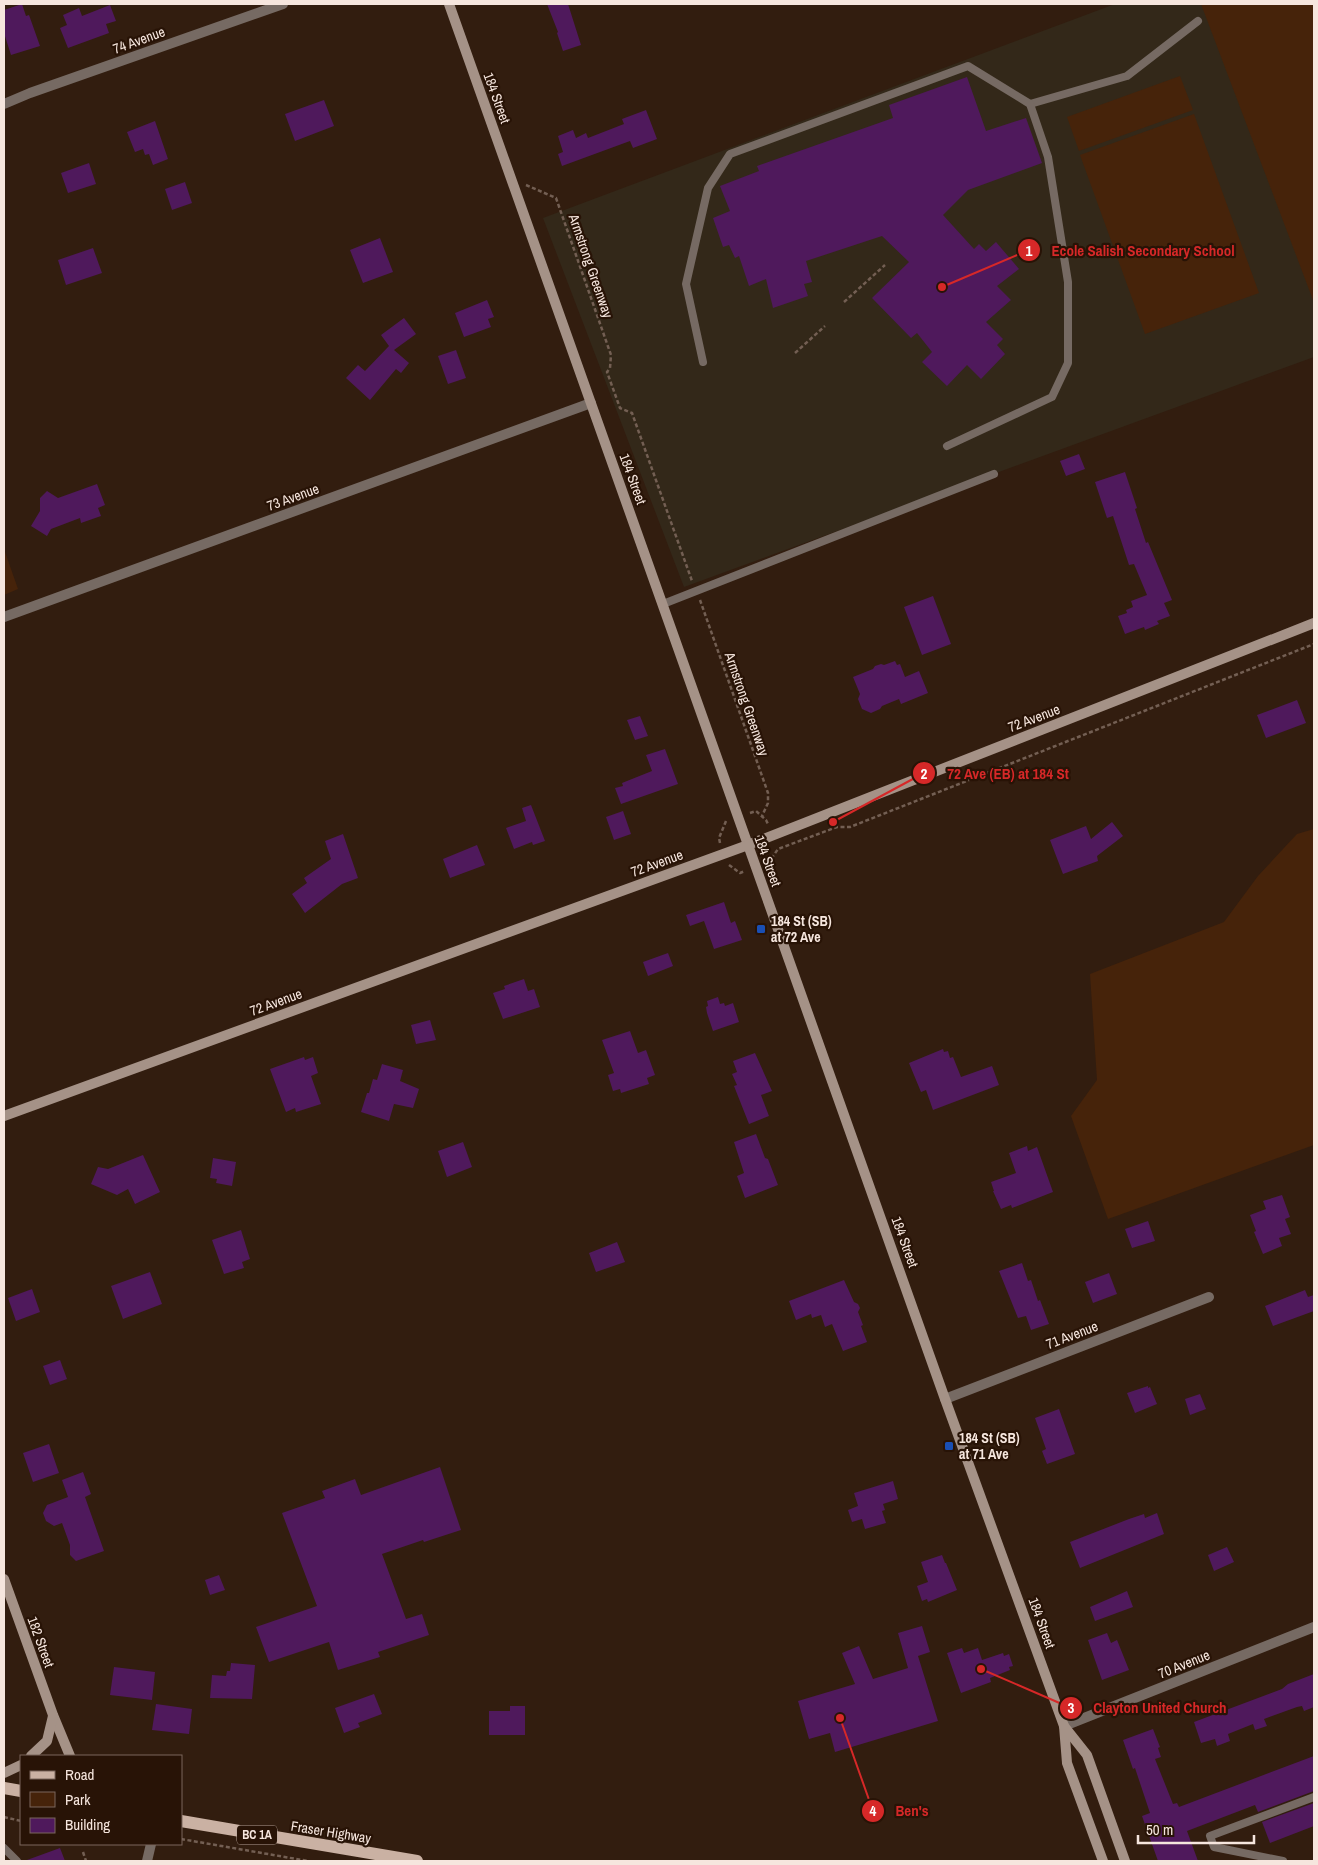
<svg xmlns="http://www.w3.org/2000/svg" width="1318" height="1865" viewBox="0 0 1318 1865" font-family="'Archivo Narrow',sans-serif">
<rect width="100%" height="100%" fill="#321d0f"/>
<path fill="#332819" d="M1115,4h199v353l-630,230 -141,-369z"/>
<g fill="#46230a">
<path d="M1201,4h113v295l-1,1z"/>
<path d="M1180,76l13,34 -114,41 -12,-34z"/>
<path d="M1194,114l65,179 -114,41 -65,-179z"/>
<path d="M4,549l14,40 -14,6z"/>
<path d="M1314,829v316l-206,74 -37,-103 26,-36 -7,-106 134,-52 34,-46 39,-42z"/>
</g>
<g fill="#4f195c">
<path d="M22,4l4,12 3,-1 11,31 -29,9 -7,-22v-23z"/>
<path d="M547,4h21l13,41 -18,6 -6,-18 1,-1z"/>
<path d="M110,5l6,16 -10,3 3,9 -41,15 -8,-20 7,-3 -4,-10 16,-7 3,8z"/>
<path d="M967,77l19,54 40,-13 16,45 -74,27 -25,25 31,34 5,-5 7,7 10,-9 23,27 -22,17 14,14 -25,22 17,17 -6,6 8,9 -24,25 -14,-14 -20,21 -25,-24 10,-10 -15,-19 -6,5 -39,-40 37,-36 -27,-26 -76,25 6,21 -8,2 4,12 -35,12 -7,-29 -17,7 -10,-30 -4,2 -6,-13 -6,2 -10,-29 17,-7 -10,-25 39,-15 -2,-5 136,-48 -4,-13z"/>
<path d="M324,100l10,26 -39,15 -10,-27z"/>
<path d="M646,110l11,29 -24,9 -3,-7 -68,25 -4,-12 5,-2 -5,-16 15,-6 3,8 10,-5 2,5 36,-14 -2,-5z"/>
<path d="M155,121l13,38 -15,6 -4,-11 -4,1 -2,-6 -8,3 -8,-20z"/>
<path d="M89,163l7,21 -28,9 -7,-20z"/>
<path d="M185,182l7,21 -20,7 -7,-21z"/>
<path d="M380,238l13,34 -30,11 -13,-33z"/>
<path d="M93,248l9,25 -36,12 -8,-25z"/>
<path d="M487,300l7,17 -6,2 3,8 -27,10 -9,-24z"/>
<path d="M404,318l12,16 -22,16 15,13 -8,10 -5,-4 -26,31 -24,-22 12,-13 7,6 24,-25 -8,-11z"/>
<path d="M456,350l10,28 -18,6 -10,-28z"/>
<path d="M1079,454l6,15 -19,7 -6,-15z"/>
<path d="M1125,472l12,36 -2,1 11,34 2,-1 24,58 -8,3 6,13 -13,5 2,3 -14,6 -1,-3 -19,7 -7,-18 9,-3 -1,-3 7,-3 -2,-6 16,-6 -13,-31 -5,1 -16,-49 -6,2 -12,-36z"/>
<path d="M97,484l8,21 -7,3 3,8 -20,7 -1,-5 -29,11 -4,7 -16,-10 9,-15v-13l7,-7 11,7z"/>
<path d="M933,596l18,48 -29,11 -18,-48z"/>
<path d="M895,661l2,4 3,-1 5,13 14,-6 9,22 -27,11 -2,-5 -17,7 -2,3 -9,4 -9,-4 -4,-10 2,-5 -7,-17 20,-8 2,-3 6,-2 3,1z"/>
<path d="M1297,700l9,23 -40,15 -9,-23z"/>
<path d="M640,716l8,20 -13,4 -8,-20z"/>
<path d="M665,749l13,35 -57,20 -6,-16 8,-2 -1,-3 30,-12 -6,-16z"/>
<path d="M531,805l14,36 -12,4 -1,-3 -18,7 -8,-21 20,-7 -4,-13z"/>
<path d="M623,811l8,23 -17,6 -8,-23z"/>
<path d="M1112,822l11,14 -26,20 1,5 -35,13 -13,-34 36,-14 5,13z"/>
<path d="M343,834l15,44 -16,6 -37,29 -13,-19 15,-11 -3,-5 27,-19 -6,-18z"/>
<path d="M477,845l8,20 -35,13 -7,-19z"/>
<path d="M724,902l7,21 4,-2 7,19 -28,9 -10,-28 -14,5 -4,-11z"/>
<path d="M668,953l5,13 -25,10 -5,-14z"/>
<path d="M524,979l4,12 6,-2 6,18 -37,12 -10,-26 12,-4 -1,-3z"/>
<path d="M718,997l2,7 4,-1 1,3 8,-3 6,19 -26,9 -6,-18 -1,-6 2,-1 -1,-5z"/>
<path d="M430,1020l6,20 -20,4 -5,-19z"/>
<path d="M630,1031l8,22 8,-3 9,25 -8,3 2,6 -28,9 -1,-4 -7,2 -5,-16 6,-2 -12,-33z"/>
<path d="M943,1049l1,3 4,-1 2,7 3,-1 8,20 31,-11 7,19 -66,25 -7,-20 -5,2 -12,-29z"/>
<path d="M755,1053l17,38 -11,4 8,21 -20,8 -15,-38 3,-1 -5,-11 5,-2 -4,-11z"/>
<path d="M304,1057l1,3 8,-3 5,16 -7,3 10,28 -25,8 -1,-4 -9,4 -16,-43z"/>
<path d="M382,1064l21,6 -3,11 19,8 -6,19 -19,-4 -5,17 -28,-9 6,-19h2l4,-14 4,1z"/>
<path d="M756,1134l9,24 3,1 10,26 -33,13 -8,-22 7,-3 -10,-31z"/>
<path d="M463,1142l9,25 -25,10 -9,-26z"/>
<path d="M1027,1146l1,5 9,-4 16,45 -41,16 -1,-3 -10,4 -8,-18h1l-3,-9 25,-9 -7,-20z"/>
<path d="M143,1155l17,37 -25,12 -7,-15 -11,6 -26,-11 7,-17 10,2z"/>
<path d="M213,1158l23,4 -4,24 -16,-3 1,-4 -7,-1z"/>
<path d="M1282,1195l8,22 -5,2 6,15 -12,4 3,8 -19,8 -9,-22 2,-1 -6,-16 16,-6 -3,-8z"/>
<path d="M1148,1221l7,20 -23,7 -7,-19z"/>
<path d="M241,1230l9,29 -8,3 2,6 -20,6 -12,-34z"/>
<path d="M617,1242l8,20 -29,10 -7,-19z"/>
<path d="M1022,1263l6,18 3,-1 7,21 2,-1 9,24 -18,6 -5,-14 -8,2 -19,-47z"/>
<path d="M150,1272l12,32 -39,15 -12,-33z"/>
<path d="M1109,1273l8,21 -24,9 -8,-21z"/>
<path d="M844,1280l10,22 4,2 2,4 -2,4 5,13 -2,1 6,16 -24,9 -11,-27 -7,3 -4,-12 -9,3 -1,-4 -15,6 -7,-19z"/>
<path d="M32,1289l8,23 -24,9 -8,-23z"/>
<path d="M1305,1290l3,7 6,-2v16l-41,15 -8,-20z"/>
<path d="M60,1360l7,19 -17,6 -7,-19z"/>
<path d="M1148,1386v2l2,-1 7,17 -22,9 -8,-20z"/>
<path d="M1200,1394l6,15 -16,6 -5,-16z"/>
<path d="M1059,1409l16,45 -28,10 -5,-13 4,-2 -11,-31z"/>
<path d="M49,1444l10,29 -26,9 -10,-29z"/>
<path d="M440,1467l21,63 -37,12 -1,-2 -41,14 24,65 16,-5 7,21 -51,17 2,5 -42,13 -9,-28 -60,20 -13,-35 61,-21 -35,-93 43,-15 -3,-7 33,-12 6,16z"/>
<path d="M83,1472l8,22 -6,3 19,54 -28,10 -6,-6v-10l-8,-22 -8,3 -8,-5 -3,-8 4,-8 21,-8 -6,-17z"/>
<path d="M893,1481l5,18 -15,5 2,6 -3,1 4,12 -21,6 -3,-10 -10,3 -4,-12 10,-4 -4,-13z"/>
<path d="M1157,1513l7,21 -84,34 -10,-26 59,-23 15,-5 1,4z"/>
<path d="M1227,1547l7,15 -20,9 -6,-16z"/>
<path d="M942,1555l3,8h1l11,27 -29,12 -1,-3 -5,2 -5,-15 11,-4 -7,-20z"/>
<path d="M219,1575l6,15 -15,5 -5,-15z"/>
<path d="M1127,1591l6,16 -38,14 -5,-14z"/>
<path d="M922,1626l8,26 -12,4 20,65 -103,31 -5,-19 -21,6 -11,-38 57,-17 -13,-31 17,-7 14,33 35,-11 -10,-35z"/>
<path d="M1107,1633l4,10 6,-3 12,30 -27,10 -14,-40z"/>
<path d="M962,1648l2,5 14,-5 4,12 21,-7 1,3 5,-2 4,12 -4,1 1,3 -20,8 1,4 -30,11 -14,-40z"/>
<path d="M231,1663l24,2 -3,34 -42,-1 2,-23 14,1 1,-5h3z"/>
<path d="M114,1667l41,5 -3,28 -42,-5z"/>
<path d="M1314,1674v33l-10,4 -2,-5 -5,1 -33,12 3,7 -12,4 -2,-6 -25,10 2,7 -13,5 -2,-7 -14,4 -7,-21 88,-33 6,-5z"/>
<path d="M374,1694l8,20 -24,9 2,4 -16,6 -9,-25z"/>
<path d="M156,1704l36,5 -3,25 -37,-4z"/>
<path d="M510,1706h15v29h-36v-24h21z"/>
<path d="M1153,1729l7,18 -2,1 3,9 -6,2 18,45 4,-1 2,4 135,-51v35l-56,21 -3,-7 -68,26 11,30h-40l-16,-45 8,-3 -15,-45 -2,1 -10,-29z"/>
<path d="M1314,1803v23l-44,17 -8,-21z"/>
<path d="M60,1848l5,13h-38v-1z"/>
</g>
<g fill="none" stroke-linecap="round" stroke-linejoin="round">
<g stroke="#735f53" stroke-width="2.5" stroke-dasharray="4 2.5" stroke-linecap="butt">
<path d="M526,185l30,13 55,157 -1,13 -3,4 13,36 12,5 60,168"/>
<path d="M844,302l41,-37"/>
<path d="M795,353l30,-27"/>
<path d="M700,600l68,193v10l-6,13"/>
<path d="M750,813l6,-2 10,9 2,4"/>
<path d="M720,843l-1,-5 7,-17"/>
<path d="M767,863l2,-1 9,-13 59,-22h13l464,-183"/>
<path d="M729,865l11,8 5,-2"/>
<path d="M4,1817l17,4"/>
<path d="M181,1839l127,22"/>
<path d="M83,1852l3,9"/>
</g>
<g stroke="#766a63" stroke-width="8">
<path d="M1030,104l97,-28 71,-55"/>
<path d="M703,362l-17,-78 22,-96 22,-34 238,-88 62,38 18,53 20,125v81l-16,34 -105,49"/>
<path d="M663,604l331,-130"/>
<path d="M4,1848l13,13"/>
<path d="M1283,1861l-69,-14 -4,-11 104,-39"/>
</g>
<g stroke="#766a63" stroke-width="10">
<path d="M4,104l26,-11 253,-89"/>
<path d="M4,617l587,-214"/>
<path d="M945,1399l264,-102"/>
<path d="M1064,1726l250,-99"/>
<path d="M147,1861l4,-17"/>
</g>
<g stroke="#a59287" stroke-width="10">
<path d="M449,4l496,1395 119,327 3,37 36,98"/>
<path d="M4,1116l744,-271 566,-222"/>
<path d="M4,1579l49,136 17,41"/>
<path d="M1064,1726l23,29 38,106"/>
<path d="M31,1756l16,-15 6,-25"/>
<path d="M4,1773l17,-8"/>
</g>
<g stroke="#cab1a3" stroke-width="12">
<path d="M4,1788l17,3"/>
<path d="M181,1821l236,40"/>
</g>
</g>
<g fill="#1a4fb4" stroke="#281306" stroke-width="2">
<rect x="756" y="924" width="10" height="10" rx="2.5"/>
<rect x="944" y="1441" width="10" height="10" rx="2.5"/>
</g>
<g text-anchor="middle" stroke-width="4.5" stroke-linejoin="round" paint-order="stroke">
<rect fill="#281306" stroke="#b8a79d" stroke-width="1" x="237" y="1825.5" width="40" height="19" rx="4"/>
<g font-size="12" font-weight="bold" fill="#f6e6de">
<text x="257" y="1839">BC 1A</text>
</g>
<g font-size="14" fill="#f6e6de" stroke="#281306">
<text transform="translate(139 40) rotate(-20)" y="5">74 Avenue</text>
<text transform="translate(497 98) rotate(70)" y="5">184 Street</text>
<text transform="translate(591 266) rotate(71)" y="5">Armstrong Greenway</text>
<text transform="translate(633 479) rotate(70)" y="5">184 Street</text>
<text transform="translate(293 497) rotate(-20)" y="5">73 Avenue</text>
<text transform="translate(747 704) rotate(71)" y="5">Armstrong Greenway</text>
<text transform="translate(1034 718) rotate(-21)" y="5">72 Avenue</text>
<text transform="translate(768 861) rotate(70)" y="5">184 Street</text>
<text transform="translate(657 863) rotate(-20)" y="5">72 Avenue</text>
<text transform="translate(276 1002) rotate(-20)" y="5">72 Avenue</text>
<text transform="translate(905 1242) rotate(70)" y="5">184 Street</text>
<text transform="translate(1072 1335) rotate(-21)" y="5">71 Avenue</text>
<text transform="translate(1042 1623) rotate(70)" y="5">184 Street</text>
<text transform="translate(41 1642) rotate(70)" y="5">182 Street</text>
<text transform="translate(1184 1664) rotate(-22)" y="5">70 Avenue</text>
<text transform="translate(331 1832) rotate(9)" y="5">Fraser Highway</text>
</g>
<g font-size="14" font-weight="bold" fill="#f6e6de" stroke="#281306" text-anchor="start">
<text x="771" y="926">184 St (SB)<tspan x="771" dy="16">at 72 Ave</tspan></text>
<text x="959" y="1443">184 St (SB)<tspan x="959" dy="16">at 71 Ave</tspan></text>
</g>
</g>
<path fill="none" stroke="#d62828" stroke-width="2" d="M942 287L1029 250M833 822L924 773M981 1669L1071 1708M840 1718L873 1811"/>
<g fill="#d62828" stroke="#281306" stroke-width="2">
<circle cx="942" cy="287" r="5"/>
<circle cx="833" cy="822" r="5"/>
<circle cx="981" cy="1669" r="5"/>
<circle cx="840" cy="1718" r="5"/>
<circle cx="1029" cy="250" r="12"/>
<circle cx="924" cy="773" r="12"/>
<circle cx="1071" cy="1708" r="12"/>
<circle cx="873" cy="1811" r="12"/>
</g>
<g font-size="15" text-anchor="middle" font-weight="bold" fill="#fff">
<text x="1029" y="256">1</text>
<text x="924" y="779">2</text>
<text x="1071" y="1713">3</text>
<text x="873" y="1816">4</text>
</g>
<g font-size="15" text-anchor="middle" font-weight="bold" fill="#d62828" stroke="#281306" stroke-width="4.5" stroke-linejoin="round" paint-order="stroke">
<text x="1143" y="256">Ecole Salish Secondary School</text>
<text x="1008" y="779">72 Ave (EB) at 184 St</text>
<text x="1160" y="1713">Clayton United Church</text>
<text x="912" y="1816">Ben's</text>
</g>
<rect width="1318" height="1865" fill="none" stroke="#f6e6de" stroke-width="10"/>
<rect x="20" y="1755" width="162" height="90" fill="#281306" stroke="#7a675c"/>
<rect x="30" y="1771" width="25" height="8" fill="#cab1a3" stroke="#7a675c"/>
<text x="65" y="1780" font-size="15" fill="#f6e6de">Road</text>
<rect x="30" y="1792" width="25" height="15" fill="#46230a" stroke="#7a675c"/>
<text x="65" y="1805" font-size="15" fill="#f6e6de">Park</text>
<rect x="30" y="1818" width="25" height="15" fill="#4f195c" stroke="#7a675c"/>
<text x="65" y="1830" font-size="15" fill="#f6e6de">Building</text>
<path d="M1138 1835v8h116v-8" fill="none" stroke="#f6e6de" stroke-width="2.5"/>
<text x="1146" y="1835" font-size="15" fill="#f6e6de" stroke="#281306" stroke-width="4" paint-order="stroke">50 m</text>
</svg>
